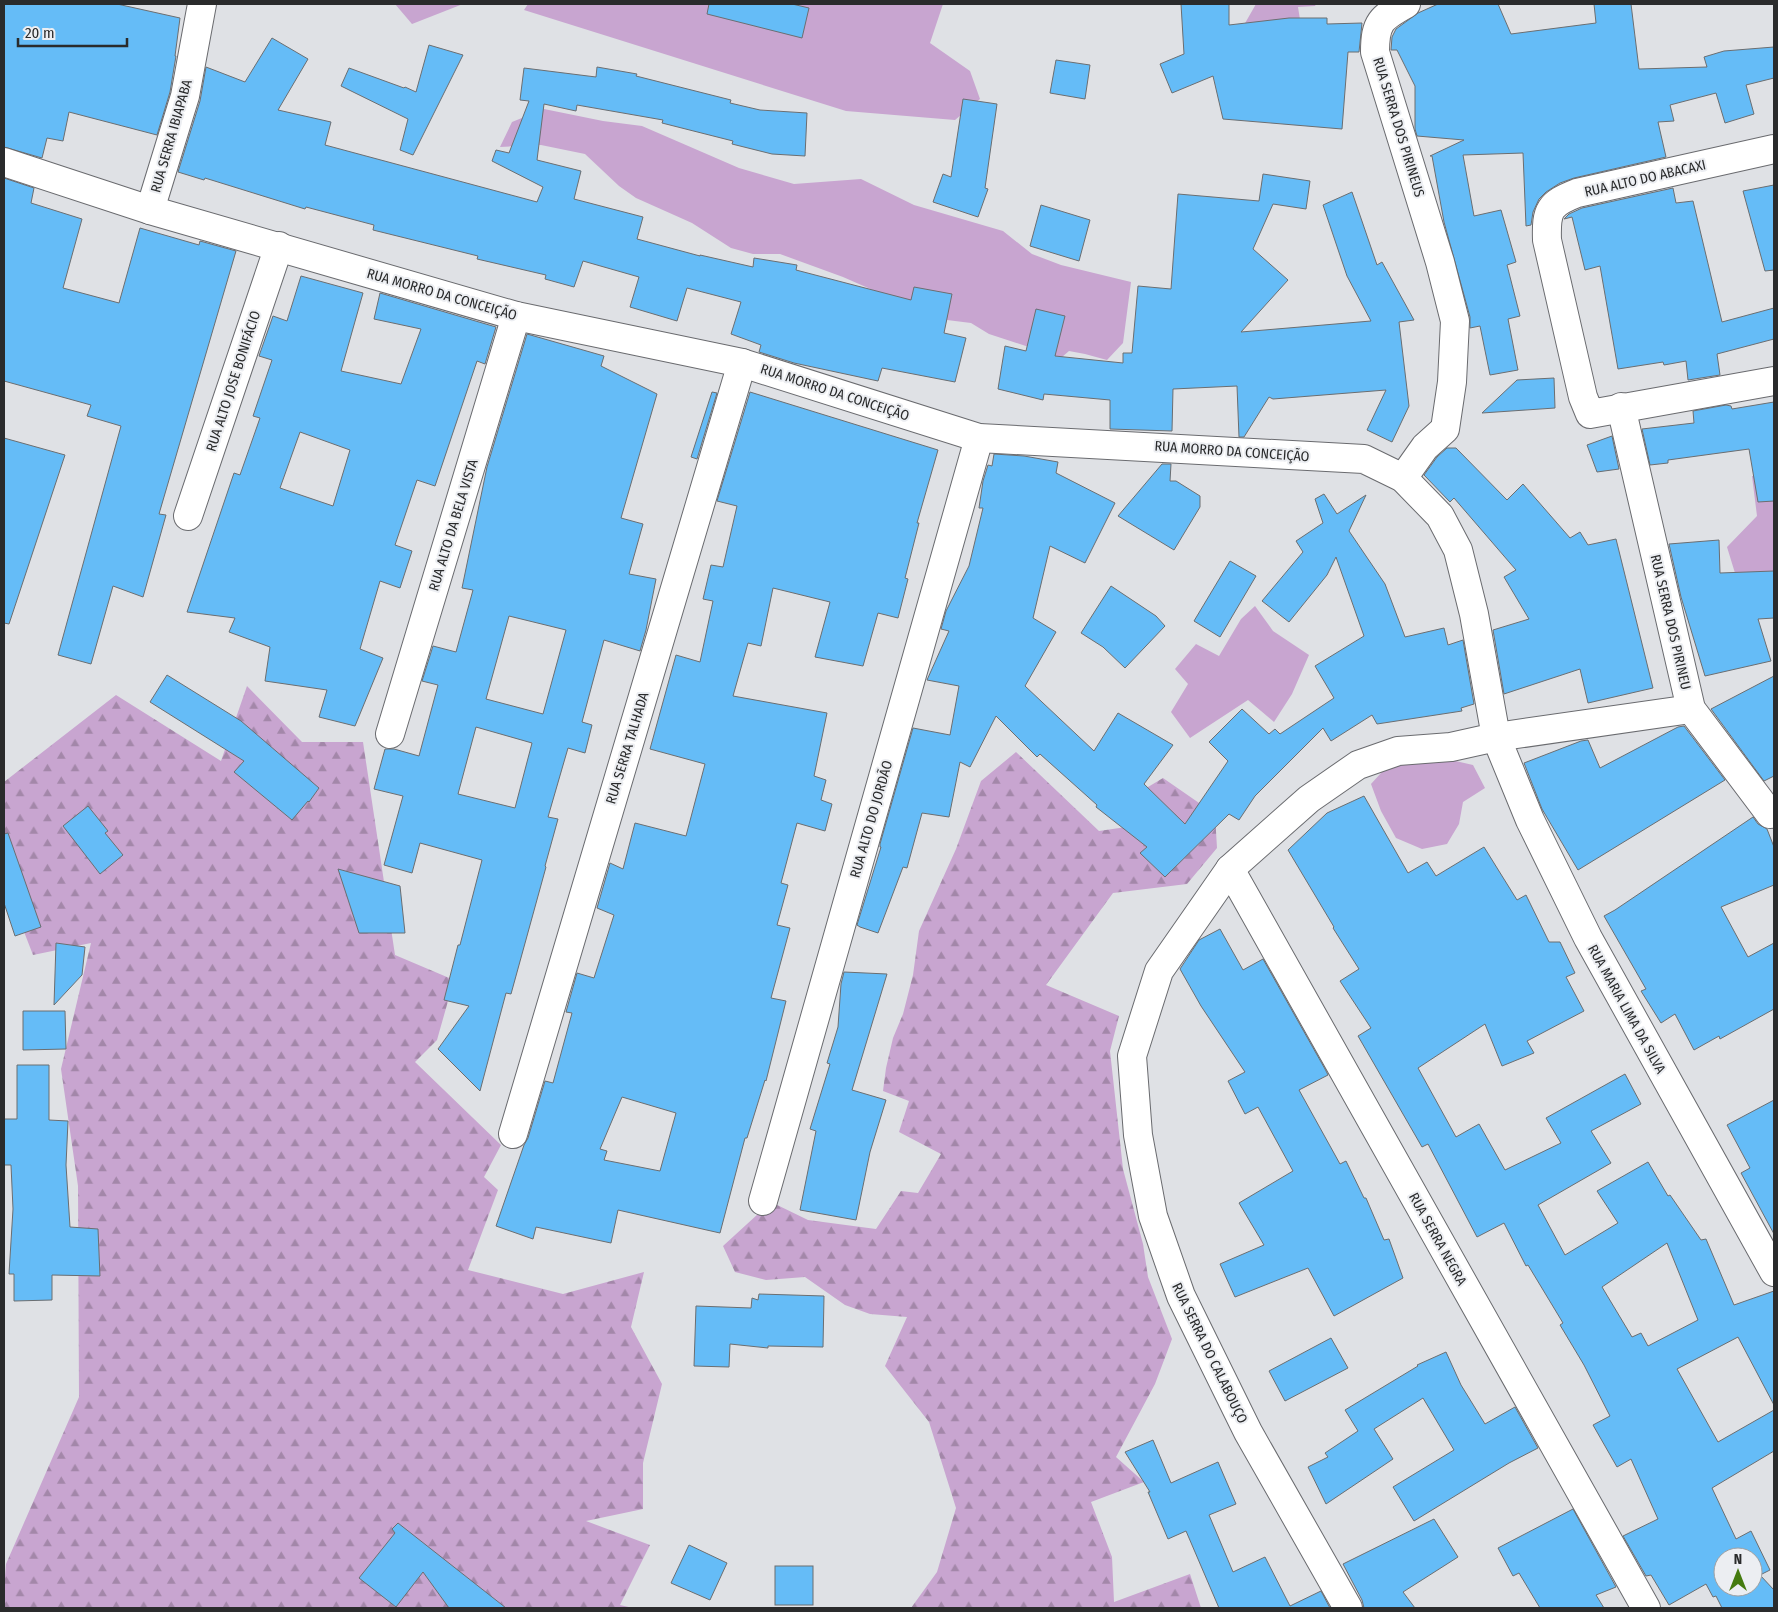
<svg xmlns="http://www.w3.org/2000/svg" width="1778" height="1612" viewBox="0 0 1778 1612" font-family="'Fira Sans Condensed',sans-serif">
<defs>
<pattern id="forest-firs" width="22" height="20" patternUnits="userSpaceOnUse" patternTransform="scale(1.25)"><rect width="22" height="20" fill="#c8a5d0"/><path d="M5 1l3.5 6h-7zM16 11l3.5 6h-7z" fill="#a387a9"/></pattern>
</defs>
<rect width="100%" height="100%" fill="#dfe1e5"/>
<g fill="#c8a5d0">
<path d="M395,4h68l-51,20z"/>
<path d="M528,4h415l-13,39 40,28 10,28 -25,21 -109,-9 -322,-101z"/>
<path d="M1256,4h60l-1,2 -17,1 9,57 -63,-39z"/>
<path d="M544,109l59,12 39,5 97,42 55,16 67,-5 53,26 89,26 29,23 29,11 70,17 -8,61 -16,17 -22,-6 -16,-3 -7,6 -15,-2 -12,-6 -46,-15 -18,-11 -32,-4 -96,-42 -63,-23h-27l-22,-6 -39,-25 -56,-25 -17,-12 -34,-32 -44,-9 -41,2 12,-25z"/>
<path d="M1774,475v114h-3l-25,20 -19,-62 30,-31 -5,-40z"/>
<path d="M1255,606l18,25 36,24 -17,39 -18,28 -26,-22 -58,38 -19,-26 17,-28 -13,-15 21,-25 23,12 22,-37z"/>
<path d="M1438,757l35,8 12,23 -22,14 -4,22 -12,20 -25,5 -26,-11 -15,-27 -10,-27 21,-23z"/>
</g>
<g fill="url(#forest-firs)">
<path d="M247,686l55,56h61l32,213 59,25 -17,60 -22,22 86,83 -17,32 14,13 -30,80 95,24 81,-22 -13,55 31,57 -19,79v46l-57,12 64,24 -30,60 13,3h-629v-20l2,-24 73,-167 -1,-211 -17,-117 30,-126 -58,12 -29,-75v-98l112,-87 105,66z"/>
<path d="M1016,752l83,79 34,-5 5,-33 25,-15 52,36 2,34 -30,36 -74,9 -67,92 73,31 -9,35 13,118 20,75 5,33 24,62 -17,45 -39,73 28,25 -53,20 21,55 2,45 76,-28 11,34h-290l26,-36 19,-64 -27,-86 -44,-56 22,-49 -37,-3 -25,-9 -40,-28 -39,3 -31,-8 -12,-26 48,-44 37,18 68,9 25,-38 17,2 23,-39 -42,-22 10,-31 -26,-10 3,-23 7,-30 10,-24 10,-39 6,-44 37,-82 25,-68z"/>
</g>
<g fill="#65bcf7" stroke="#6b6e71" fill-rule="evenodd">
<path d="M4,4h113l63,14 -5,38h1l-6,36 -13,43 -88,-23 -6,29 -16,-3 -5,20 -38,-11z"/>
<path d="M709,4h83l17,4 -7,30 -95,-24z"/>
<path d="M1181,4h48v21l60,-7h38v6l35,-1 -3,29h-11l-6,77 -119,-10 -10,-43 -41,17 -12,-29 24,-10z"/>
<path d="M1438,4h60l13,30 85,-11 -2,-19h37l8,65 68,-2 -3,-10 20,-6 50,-4v31l-28,7 8,29 -29,9 -9,-30 -46,12 4,16 -16,1 8,35 -92,21 -14,5 -14,9 -7,7 -6,13 -2,13 -5,1 -3,-73 -60,2 11,61 27,-6 15,52 -9,3 13,51 -12,3 10,51 -28,5 -10,-49 -10,2v-11l-26,-95 -12,-66h-2l34,-16 -47,-4 -2,-7v-43l-18,-36h-6l1,-13 4,-8 22,-16z"/>
<path d="M272,38l36,21 -30,51 53,12 -6,23 212,57 6,-15 -51,-26 4,-11 13,3 20,-52 -9,-1 4,-32 72,9 1,-10 40,7 -1,2 95,24 -1,3 30,7 47,3 -2,43 -33,-2 -40,-10 1,-3 -71,-18 1,-3 -86,-15 -1,6 -32,-7 -7,56 44,11 -7,28 69,18 -6,22 63,17v-1l53,12 1,-9 43,7 -1,5 115,30 3,-13 38,7 -8,39 22,5 -11,44 -73,-14 -4,13 -84,-18 -35,-11 2,-7 -30,-11 10,-32 -54,-14 -10,33 -47,-14 9,-30 -56,-16 -9,26 -29,-8 1,-4 -69,-16 1,-3 -105,-26 1,-5 -68,-18 -1,2 -100,-31 -1,2 -26,-8 22,-71 6,-34 39,15z"/>
<path d="M429,45l34,10 -50,100 -13,-5 8,-31 -67,-33 8,-18 55,20 1,-1 11,5z"/>
<path d="M1056,60l34,5 -5,34 -35,-6z"/>
<path d="M963,99l34,5 -12,84 3,1 -10,28 -45,-15 10,-28 8,3z"/>
<path d="M1263,174l47,7 -4,28 -33,-5 -20,45 35,31 -47,52 130,-11 -24,-45 -24,-71 29,-13 25,73 5,-3 32,58 -15,2 10,84 -17,36 -25,-12 19,-40 -113,9 -4,-2 -25,40h-5l-2,-51 -64,3 -1,42 -62,-2v-29l-66,-6 -1,6 -45,-11 7,-43 21,5 10,-42 29,7 -10,40 68,7v-10h9l6,-67 33,3 7,-95 81,7z"/>
<path d="M4,178l30,10 -3,15 51,16 -19,69 56,15 21,-75 59,17 1,-4 36,10 -77,263 7,1 -23,82 -30,-11 -22,78 -33,-9 63,-229 -34,-10 4,-11 -87,-24z"/>
<path d="M1774,185v85l-9,1 -22,-80z"/>
<path d="M1673,188l3,15 17,-2 29,121 52,-14v31l-57,15 3,21 -32,5 -2,-19 -22,4 -1,-3 -45,7 -18,-103 -15,4 -13,-53 -8,2 5,-5 13,-6z"/>
<path d="M1041,205l49,15 -11,41 -49,-15z"/>
<path d="M301,276l62,17 -22,78 60,13 20,-55 -47,-10 6,-26 116,34 -11,37 -8,-3 -42,125 -18,-6 -22,65 17,6 -12,37 -20,-7 -20,68 23,9 -28,68 -36,-9 8,-27 -62,-9 5,-34 -41,-15 6,-14 -48,-6 47,-139 6,2 20,-57 -7,-2 19,-56 -13,-4 14,-40 14,5zM300,432l50,18 -17,56 -53,-18z"/>
<path d="M527,334l77,22 -3,10 56,28 -36,124 22,6 -14,50 27,5 -10,51 -6,21 -36,-11 -22,82 10,3 -7,28 -17,-5 -20,69 10,2 -13,47 1,1 -35,127 -5,-1 -26,98 -42,-42 31,-43 -25,-6 14,-55h2l22,-85 -62,-17 -8,30 -28,-8 19,-69 -29,-7 11,-40h9l25,7 19,-71 -16,-4 11,-35 23,6 17,-62 -11,-2 25,-121zM509,616l57,14 -23,84 -57,-15zM476,727l56,16 -17,65 -57,-14z"/>
<path d="M1554,378l1,30 -73,5 35,-33z"/>
<path d="M712,392l5,1 -20,66 -6,-2z"/>
<path d="M750,392l188,58 -21,73h2l-14,55 3,1 -10,39 -20,-5 -15,53 -48,-9 15,-55 -57,-14 -12,58 -13,-3 -15,53 94,17 -13,63 12,4 -5,20 11,4 -7,27 -28,-8 -16,60 7,2 -11,40 13,3 -19,70 15,3 -20,80 -1,-1 -18,58h-2l-25,95 -102,-23 -7,33 -75,-16 -3,12 -37,-13 28,-81 4,-7 17,-57 8,2 19,-70 -6,-1 11,-39 17,5 20,-63 -17,-7 13,-45 13,6 12,-46 51,13 19,-72 -55,-15 26,-94 24,7 13,-61 -10,-2 8,-34 12,2 14,-61 -20,-5zM622,1097l54,16 -16,58 -56,-11 3,-9 -7,-2z"/>
<path d="M1774,402v99l-16,1 -9,-53 -81,11v3l-18,2 -8,-36 52,-6 -1,-12 33,-6 5,1 1,3z"/>
<path d="M1612,436l7,33 -22,3 -10,-27z"/>
<path d="M4,438l61,17 -56,169 -5,-1z"/>
<path d="M1447,448h9l51,52 16,-16 47,54 10,-6 8,13 28,-6 37,149 -65,15 -8,-34 -76,25 -11,-64 36,-11 -25,-42 12,-7 -62,-72 -4,4 -26,-27 13,-18z"/>
<path d="M994,454l30,2 34,6 -2,11 59,30 -30,60 -35,-17 -17,72 23,14 -31,54 69,65 24,-38 55,32 -29,39 41,40 43,-63 -19,-19 33,-33 27,25 6,-5 5,5 54,-36 -19,-32 49,-30 -28,-79 -9,18 -38,47 -27,-21 41,-49 -7,-11 27,-18 -8,-24 9,-5 13,20 29,-19 -17,36 36,53 20,53 39,-9 4,17 15,-5 11,64 -13,4 1,3 -85,13 -5,-9 -41,26 -8,-13 -68,68 -16,24 -10,-6 -64,63 -25,-24 7,-6 -51,-40 1,-2 -57,-51 -3,3 -41,-41 -26,51 -10,-5 -11,55 -27,-4 -15,55 -4,-1 -25,66 -18,-6 -3,-2 24,-78h-1v-3l33,-116 37,7 9,-49 -32,-6 22,-49 -8,-2 5,-18 23,-45 14,-58h-4l4,-27 5,-16 4,1z"/>
<path d="M1162,464h9l-1,17h6l24,15v11l-26,43 -56,-34z"/>
<path d="M1719,540l1,33 54,-2v47l-16,1 13,42 -66,15 -24,-79 -12,-53z"/>
<path d="M1230,561l26,15 -36,61 -26,-16z"/>
<path d="M1111,586l45,30 9,10 -40,42 -22,-21 -22,-14z"/>
<path d="M167,675l74,46 78,67 -10,14 -1,-1 -16,19 -58,-48 10,-11 -94,-59z"/>
<path d="M1774,676v100l-10,5 -53,-72z"/>
<path d="M1684,726l41,54 -147,90 -36,-61 -18,-46 57,-22 7,-1 12,28 78,-41z"/>
<path d="M1364,796l44,77 19,-11 9,14 48,-29 33,53 9,-5 23,47h11l15,31 -9,4 18,34 -57,30 7,12 -32,13 -17,-42 -67,44 38,69 23,-13 26,46 56,-27 -15,-25 79,-44 16,30 -50,27 20,32 -73,42 27,50 53,-32 -21,-32 51,-29 20,34 2,-1 31,45 5,-1 28,66 40,-14v114l-36,-68 -61,32 41,73 56,-32v41l-62,37 24,51 15,-8 19,39 -10,5 14,15v18h-52l-6,-12 -3,1 -7,-13 -37,21 -18,-30 -5,1 -23,-40 35,-17 -27,-60 -14,8 -24,-42 17,-9 -26,-51 -24,-40 3,-2 -35,-58 -2,1 -22,-43 -27,14 -49,-93 -6,3 -64,-111 13,-8 -31,-47 19,-12 -26,-41 1,-1 -46,-77 39,-37zM1667,1243l31,77 -50,26 -7,-13 -9,4 -30,-50zM1723,1557h30v30h-30z"/>
<path d="M88,806l20,25 -3,2 18,22 -23,19 -37,-48z"/>
<path d="M1753,817l5,7 9,5 7,18v38l-53,22 27,50 26,-14v66l-54,30 -1,-3 -25,14 -19,-36 -14,9 -20,-32 5,-2 -42,-73 11,-6z"/>
<path d="M8,833l33,94 -26,9 -11,-33v-69z"/>
<path d="M338,869l62,17 5,47h-46z"/>
<path d="M1220,929l23,41 20,-11 62,110 3,6 -29,15 41,74 6,-3 18,37h2l18,42 5,-1 14,39 -69,38 -26,-48 -73,29 -15,-33 44,-19 -25,-42 54,-32 -35,-64 -13,7 -17,-33 17,-9 -44,-66 -21,-37 19,-29z"/>
<path d="M56,943l29,4 -3,28 -28,30z"/>
<path d="M844,972l43,2 -35,116 34,10 -16,52 -14,68 -56,-10 16,-79 -6,-2 20,-65 -3,-1 11,-36 3,-43z"/>
<path d="M23,1011h42l1,38 -43,1z"/>
<path d="M17,1065h32v55l19,1 -2,44 4,62 28,2 2,47 -48,-1v25l-38,1v-27h-5l4,-65 -2,-44h-7v-46h13z"/>
<path d="M1774,1100v134l-33,-61 9,-5 -23,-43z"/>
<path d="M759,1294l65,2 -1,51 -55,-1v2l-38,-4 -1,23 -35,-1 2,-60 55,2 1,-10 6,2z"/>
<path d="M1331,1338l17,30 -63,33 -16,-30z"/>
<path d="M1446,1352l15,33 24,39 30,-17 23,41 -29,15 -95,58 -21,-34 61,-37 -31,-52 -49,31 19,30 -67,45 -18,-37 20,-10 -3,-4 33,-22 -13,-21 73,-44 -1,-1z"/>
<path d="M1153,1440l18,43 47,-21 18,42 -27,11 24,57 32,-15 25,49 31,-15 9,17h-111l-33,-77 -18,8 -20,-47h2l-25,-40z"/>
<path d="M1573,1509l43,78 -20,8 8,13h-64l-21,-35 -6,3 -15,-28z"/>
<path d="M1434,1519l24,38 -55,35 12,16h-51l-2,-8 -19,-36z"/>
<path d="M398,1523l108,85h-57l-26,-36 -27,35 -37,-29 36,-45 -3,-4z"/>
<path d="M689,1545l38,18 -17,37 -39,-17z"/>
<rect x="775" y="1566" width="38" height="39"/>
</g>
<g fill="none" stroke-linecap="round" stroke-linejoin="round">
<g stroke="#6a6b6f" stroke-width="30">
<g id="street">
<path d="M1774,149l-197,44c-28,11 -31,17 -30,47l36,157 7,17 184,-33"/>
<path d="M150,210l35,-114 17,-92"/>
<path d="M1621,407l70,302 79,105 4,-2"/>
<path d="M1403,478l22,-31 20,-18 7,-47 3,-61 -15,-59 -65,-210c0,-30 6,-34 31,-48"/>
<path d="M188,516l91,-270"/>
<path d="M390,734l126,-418"/>
<path d="M1230,869l416,739"/>
<path d="M513,1134l229,-771"/>
<path d="M763,1201l216,-763"/>
<path d="M1348,1608l-100,-176 -67,-136 -28,-80 -15,-81 -6,-79 27,-85 71,-102 79,-70 49,-34 40,-14 53,-4 45,-10 195,-28"/>
</g>
</g>
<g stroke="#6a6b6f" stroke-width="30">
<path id="secondary" d="M4,162l146,48 366,106 226,47 237,75 385,21 39,19 37,38 18,34 16,64 22,123 34,83 58,118 186,334"/>
</g>
<use href="#street" stroke="#fff" stroke-width="28"/>
<use href="#secondary" stroke="#fff" stroke-width="28"/>
</g>
<g text-anchor="middle" stroke-width="4" stroke-linejoin="round" paint-order="stroke">
<g font-size="14" fill="#2a2b2c" stroke="#eceef2">
<text transform="translate(1399 127) rotate(73)" y="5">RUA SERRA DOS PIRINEUS</text>
<text transform="translate(171 136) rotate(-74)" y="5">RUA SERRA IBIAPABA</text>
<text transform="translate(1645 178) rotate(-13)" y="5">RUA ALTO DO ABACAXI</text>
<text transform="translate(442 294) rotate(16)" y="5">RUA MORRO DA CONCEIÇÃO</text>
<text transform="translate(233 381) rotate(-72)" y="5">RUA ALTO JOSE BONIFÁCIO</text>
<text transform="translate(835 392) rotate(18)" y="5">RUA MORRO DA CONCEIÇÃO</text>
<text transform="translate(1232 451) rotate(4)" y="5">RUA MORRO DA CONCEIÇÃO</text>
<text transform="translate(453 525) rotate(-73)" y="5">RUA ALTO DA BELA VISTA</text>
<text transform="translate(1671 622) rotate(77)" y="5">RUA SERRA DOS PIRINEU</text>
<text transform="translate(627 748) rotate(-73)" y="5">RUA SERRA TALHADA</text>
<text transform="translate(871 819) rotate(-74)" y="5">RUA ALTO DO JORDÃO</text>
<text transform="translate(1627 1009) rotate(61)" y="5">RUA MARIA LIMA DA SILVA</text>
<text transform="translate(1438 1239) rotate(61)" y="5">RUA SERRA NEGRA</text>
<text transform="translate(1210 1353) rotate(64)" y="5">RUA SERRA DO CALABOUÇO</text>
</g>
</g>
<rect width="1778" height="1612" fill="none" stroke="#2a2b2c" stroke-width="10"/>
<g transform="translate(1738 1572)"><circle r="24" fill="#eceef2" stroke="#9ea0a3"/>
<path d="M0-4L9 19L0 12L-9 19Z" fill="#447b0f"/>
<text y="-8" font-size="14" font-weight="bold" text-anchor="middle" fill="#2a2b2c">N</text>
</g>
<path d="M18 38v8h109v-8" fill="none" stroke="#2a2b2c" stroke-width="2.5"/>
<text x="25" y="38" font-size="15" fill="#2a2b2c" stroke="#eceef2" stroke-width="4" paint-order="stroke">20 m</text>
</svg>
